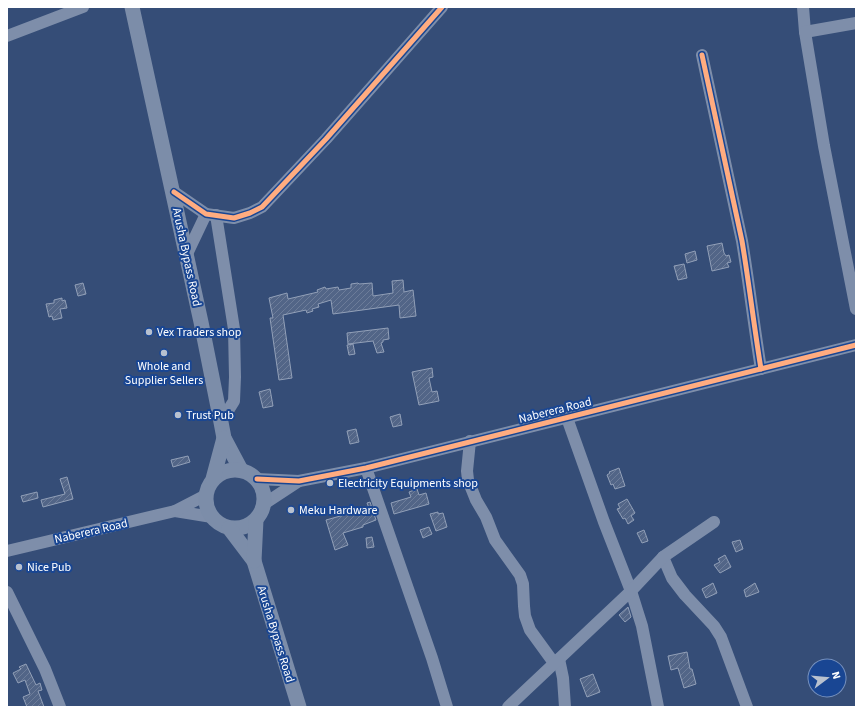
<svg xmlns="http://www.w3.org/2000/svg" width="863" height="714" viewBox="0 0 863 714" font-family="'Source Sans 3',sans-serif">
<defs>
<pattern id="building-hatch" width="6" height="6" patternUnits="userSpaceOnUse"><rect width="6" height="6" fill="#526587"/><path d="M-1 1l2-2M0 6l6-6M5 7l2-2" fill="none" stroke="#6c7c99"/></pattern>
</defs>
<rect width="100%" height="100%" fill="#354d77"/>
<g fill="url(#building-hatch)" stroke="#92a0b8">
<path d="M722,243l2,10 2,3 3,-1 2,7 -4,1 2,4 -17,4 -5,-25z"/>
<path d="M695,251l2,9 -10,3 -2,-9z"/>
<path d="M684,264l3,14 -9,2 -4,-14z"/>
<path d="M403,280l1,12 9,-2 3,26 -16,2 -1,-13 -66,9 -2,-14 -13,4 1,3 -7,2 1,2 -6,2 -1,-3 -23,5 9,63 -13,2 -9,-62h3l-4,-20 18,-5 1,6 30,-7 -1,-2 8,-3 1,2 12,-2 1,3 12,-2v-4l7,-1 1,1 13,-1 1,13 20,-3 -1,-12z"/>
<path d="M83,283l3,11 -8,2 -3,-11z"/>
<path d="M62,298v3l3,-1 2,8 -7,1 2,9 -9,2 -1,-4 -3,1 -3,-13 8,-1v-3z"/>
<path d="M388,328l1,11 -6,1v2l-2,1 3,9 -7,1 -4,-12 -25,3 -1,-11z"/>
<path d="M353,344l2,10 -6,1 -2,-10z"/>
<path d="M432,368l1,9 -4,1 3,14 5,-1 2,10 -20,4 -7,-33z"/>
<path d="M270,389l3,17 -10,2 -4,-16z"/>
<path d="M400,414l2,11 -9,2 -3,-10z"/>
<path d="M356,429l3,13 -9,2 -3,-13z"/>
<path d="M188,456l2,6 -17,5 -2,-7z"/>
<path d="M619,468l6,18 -10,3 -2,-5 -2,1 -4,-10 3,-2 -1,-1z"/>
<path d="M67,477l6,22 -30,8 -2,-7 24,-6 -5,-15z"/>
<path d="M417,489l2,6 7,-2 3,11 -35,10 -3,-11 20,-6 -2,-5z"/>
<path d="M37,492l1,6 -15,4 -2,-6z"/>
<path d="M627,499l8,14 -4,3 3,4 -6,4 -3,-6 -2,1 -6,-10 3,-1 -2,-4z"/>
<path d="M370,502l6,18 -13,5v2l-20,6 5,12 -13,5 -9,-30 43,-12 -2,-5z"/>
<path d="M438,512v2l5,-1 4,14 -11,4 -6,-17z"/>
<path d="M429,527l3,7 -9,4 -3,-8z"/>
<path d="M644,530l4,11 -6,2 -5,-10z"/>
<path d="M372,537l2,10 -7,1 -1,-10z"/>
<path d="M740,540l3,9 -7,3 -4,-10z"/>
<path d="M725,555l6,12 -11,6 -6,-8 6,-3 -2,-3z"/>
<path d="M713,583l4,10 -11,5 -4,-9z"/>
<path d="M755,583l4,9 -13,5 -2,-7z"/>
<path d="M628,607l3,10 -6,5 -6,-7z"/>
<path d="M687,652l3,17h2l4,15 -12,4 -6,-20 -7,2 -3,-14z"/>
<path d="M26,664l10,21 4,-2 2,7 -4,1 6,16h-17l-4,-10 7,-3 -5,-14 -7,3 -5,-10 8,-4 -2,-2z"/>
<path d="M593,674l7,18 -13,5 -7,-18z"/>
</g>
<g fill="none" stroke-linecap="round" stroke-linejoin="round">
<g stroke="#7e8eaa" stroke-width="12">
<path d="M803,7l2,25 19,114 32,163"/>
<path d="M805,32l51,-9"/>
<path d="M7,36l76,-29"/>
<path d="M702,55l40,186c7,42 12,85 19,128"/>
<path d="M174,192l32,22 28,4 16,-5 12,-6 64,-68 116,-132"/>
<path d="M216,215l18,114 1,48 -1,24 -5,8 -9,8"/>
<path d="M186,256l20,-42"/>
<path d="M567,418l37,104 27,69 11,35 16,81"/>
<path d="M470,441l-3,30 1,9 8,20 10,17 9,23 25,35 3,9 1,22 1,10 5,14 24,33"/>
<path d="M366,468l66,190 15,49"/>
<path d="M257,479l42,2 67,-13 490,-123"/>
<path d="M264,504l35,-23"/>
<path d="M175,511l37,6"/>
<path d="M7,551l168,-40 31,-16"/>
<path d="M663,557l9,21 13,17 29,31 7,11 26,70"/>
<path d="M7,592l38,77 15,38"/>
<path d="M559,659l4,19 2,29"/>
<path d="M508,707l123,-116 32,-34 51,-35"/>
</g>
<g stroke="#7c8da9" stroke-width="15">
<path d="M132,7l69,315 19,95 4,21 17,32"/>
<circle cx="235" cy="499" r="29"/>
<path d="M213,479l11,-41"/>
<path d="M229,528l25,33 45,146"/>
<path d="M254,561l2,-41"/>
</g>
<g stroke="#194693" stroke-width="8">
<g id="cycleway">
<path d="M702,55l40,186c7,42 12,85 19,128"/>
<path d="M174,192l32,22 28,4 16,-5 12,-6 64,-68 116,-132"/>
<path d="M257,479l42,2 67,-13 490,-123"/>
</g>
</g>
<use href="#cycleway" stroke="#ffac80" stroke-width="5"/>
</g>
<g fill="#b8c1cf" stroke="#194693" stroke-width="1.5">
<circle cx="149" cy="332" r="4"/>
<circle cx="164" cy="353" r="4"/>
<circle cx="178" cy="415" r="4"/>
<circle cx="330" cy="483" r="4"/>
<circle cx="291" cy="510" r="4"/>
<circle cx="19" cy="567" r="4"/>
</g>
<g text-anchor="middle" stroke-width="4" stroke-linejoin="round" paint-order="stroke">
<g font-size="12" fill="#fff" stroke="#194693">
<text transform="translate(187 257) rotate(78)" y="4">Arusha Bypass Road</text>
<text transform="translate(555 410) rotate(-14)" y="4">Naberera Road</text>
<text transform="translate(91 531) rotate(-13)" y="4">Naberera Road</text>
<text transform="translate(276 634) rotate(73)" y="4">Arusha Bypass Road</text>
</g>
<g font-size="12" fill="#fff" stroke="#194693" text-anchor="start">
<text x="157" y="336">Vex Traders shop</text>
<text x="164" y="370" text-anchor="middle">Whole and<tspan x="164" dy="14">Supplier Sellers</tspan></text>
<text x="186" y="419">Trust Pub</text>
<text x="338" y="487">Electricity Equipments shop</text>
<text x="299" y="514">Meku Hardware</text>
<text x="27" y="571">Nice Pub</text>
</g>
</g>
<rect width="863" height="714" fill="none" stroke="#ffffff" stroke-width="16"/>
<g transform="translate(827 678) rotate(74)"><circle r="19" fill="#194693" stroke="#7590be"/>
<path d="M0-3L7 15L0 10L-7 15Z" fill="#b8c1cf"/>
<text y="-6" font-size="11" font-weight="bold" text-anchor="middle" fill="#ffffff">N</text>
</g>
</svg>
